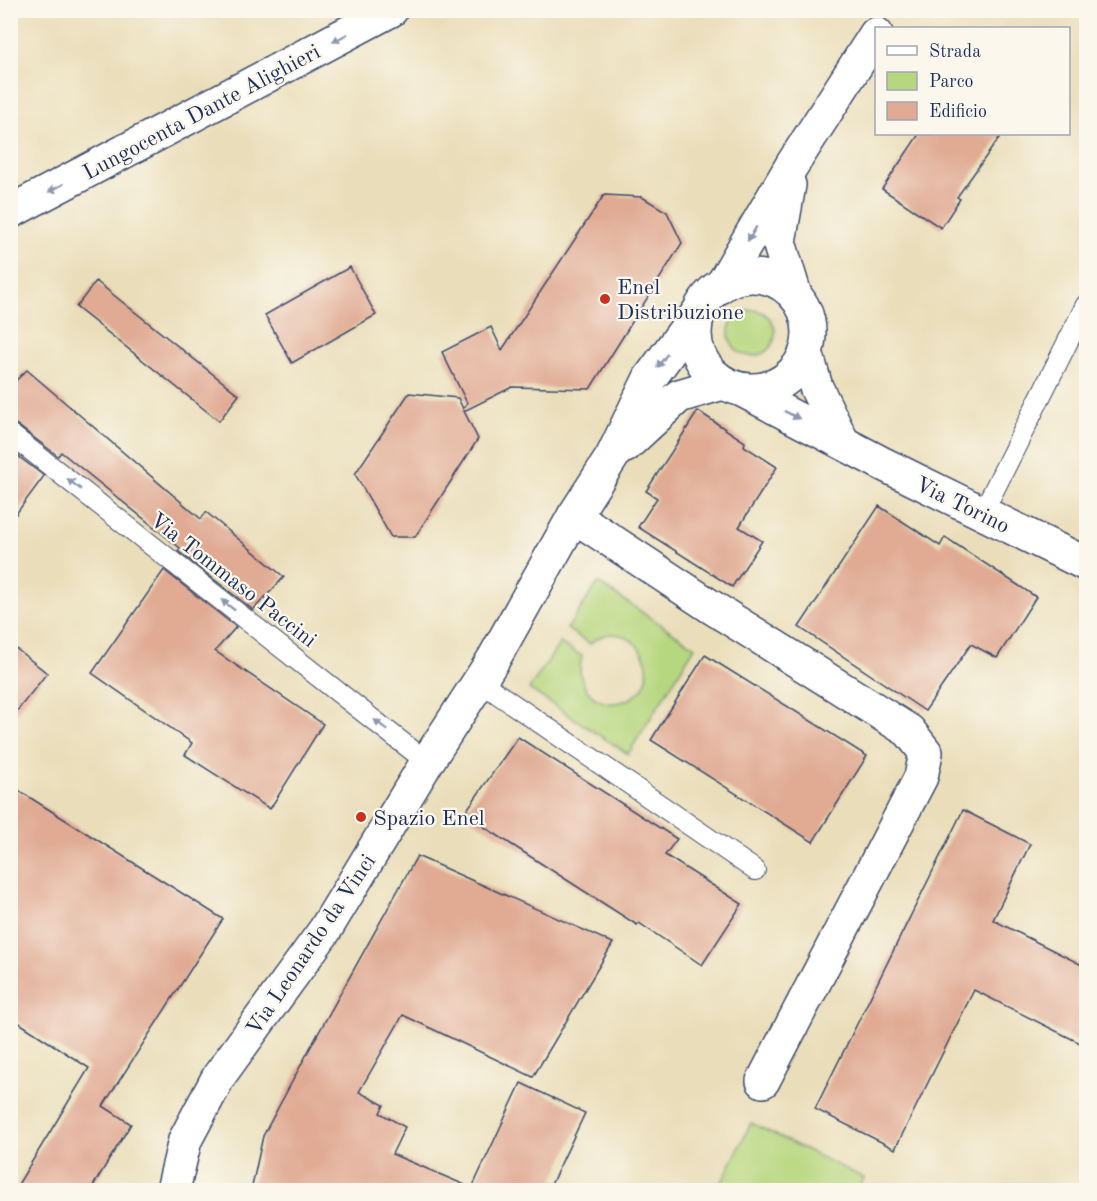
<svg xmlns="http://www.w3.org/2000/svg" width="1097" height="1201" viewBox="0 0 1097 1201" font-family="'Old Standard TT',serif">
<rect width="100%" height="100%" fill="#fbf7ec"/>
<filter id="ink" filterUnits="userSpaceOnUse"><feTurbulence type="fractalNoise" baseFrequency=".0167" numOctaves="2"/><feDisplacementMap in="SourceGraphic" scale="12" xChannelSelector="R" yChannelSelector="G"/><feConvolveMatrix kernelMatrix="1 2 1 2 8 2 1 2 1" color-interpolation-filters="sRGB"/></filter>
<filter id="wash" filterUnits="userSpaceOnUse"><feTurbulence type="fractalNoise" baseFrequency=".008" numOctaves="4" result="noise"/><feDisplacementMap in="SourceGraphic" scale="24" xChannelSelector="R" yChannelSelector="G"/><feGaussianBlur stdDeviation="1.35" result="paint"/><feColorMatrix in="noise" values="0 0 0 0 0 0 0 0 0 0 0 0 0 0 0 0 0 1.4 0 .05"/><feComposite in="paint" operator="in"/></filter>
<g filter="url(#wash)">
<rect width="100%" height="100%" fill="#eadeba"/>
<g fill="#b7d77f" stroke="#69836e" stroke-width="1.5">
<circle cx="752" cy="333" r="23"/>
<path d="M598,583l97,64 -67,107 -99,-65 31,-46 22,13c-6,20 3,42 25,47 8,1 15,-1 22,-4 45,-23 -2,-90 -39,-55l-23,-15z"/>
<path d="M751,1123l113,55 -6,12h-140z"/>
</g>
<g id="blocks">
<g fill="#e0aa93">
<path d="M919,134h83l-45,63 3,2 -19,29 -59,-39z"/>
<path d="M604,195l38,2 25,15 15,31 -92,146 -78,-2 -48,24 14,28 -63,98h-24l-36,-63 54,-81 49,5 5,11 4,-6 -25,-51 49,-25 11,23z"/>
<path d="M350,267l26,48 -84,48 -27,-48z"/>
<path d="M96,281l143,114 -20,26 -143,-114z"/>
<path d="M27,370l174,149 5,-7 78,65 -31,33 -75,-59 2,-3 -119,-96 -3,4 -41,-31 -7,-3v-36z"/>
<path d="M698,411l47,31 -1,4 33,21 -38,60 23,14 -30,46 -94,-60 19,-29 -11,-7z"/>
<path d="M10,450l34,26 -34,46z"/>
<path d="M879,506l61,40 5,-9 91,60 -39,61 -26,-14 -46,67 -126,-84z"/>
<path d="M164,570l72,57 -21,24 108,73 -53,85 -85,-54 7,-12 -100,-70z"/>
<path d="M10,644l37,29 -37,47z"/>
<path d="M705,655l162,101 -54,86 -162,-102z"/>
<path d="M518,737l159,102 -12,16 77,49 -40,61 -63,-42 -2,2 -173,-111z"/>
<path d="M10,785l213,134 -120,187 28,18 -41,67h-76l75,-123 -79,-51z"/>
<path d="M963,810l67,34 -37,76 93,47v79l-112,-56 -79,159 -80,-40z"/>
<path d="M417,856l196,87 -80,134 -130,-62 -44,77 25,13 -4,8 25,14 -13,27 80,34 49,-105 64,30 -37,78h-297l12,-55 46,-86z"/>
</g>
</g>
</g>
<g filter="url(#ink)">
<use href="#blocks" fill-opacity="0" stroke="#3a496c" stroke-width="1.5"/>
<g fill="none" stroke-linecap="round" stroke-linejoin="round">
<g stroke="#3a496c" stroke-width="22">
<g id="service">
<path d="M10,434l417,328"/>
<path d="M982,514l104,-209"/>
<path d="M479,681l276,189"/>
</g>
</g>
<g stroke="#3a496c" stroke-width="36">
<g id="minor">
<path d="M10,212l381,-202"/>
<path d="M574,516l136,90 199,125 17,22 -5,24 -158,304"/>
</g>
</g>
<g stroke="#3a496c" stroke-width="36">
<g id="secondary">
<path d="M625,446l54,-50 44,-13"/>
<path d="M173,1190l12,-50 34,-64 106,-146 102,-168 66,-102 81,-144 38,-59 38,-79 47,-64"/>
</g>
</g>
<g stroke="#3a496c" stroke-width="36">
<g id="primary">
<path d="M789,185l-10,57 16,53"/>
<circle cx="752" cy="333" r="57"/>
<path d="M722,285l70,-120 84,-131"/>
<path d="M806,352l10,35 26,54"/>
<path d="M742,390l141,74 203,100"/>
</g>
</g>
<use href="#service" stroke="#fff" stroke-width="20"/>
<use href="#minor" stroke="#fff" stroke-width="33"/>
<use href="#secondary" stroke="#fff" stroke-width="33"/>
<use href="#primary" stroke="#fff" stroke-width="33"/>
</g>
<defs><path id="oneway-solid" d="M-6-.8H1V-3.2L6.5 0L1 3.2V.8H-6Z" transform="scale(1.5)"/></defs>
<g fill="#8d97ae">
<use href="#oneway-solid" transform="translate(340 38) rotate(152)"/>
<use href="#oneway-solid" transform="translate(56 188) rotate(152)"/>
<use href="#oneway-solid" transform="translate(752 234) rotate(121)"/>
<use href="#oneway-solid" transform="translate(662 361) rotate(127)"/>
<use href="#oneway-solid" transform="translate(792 415) rotate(27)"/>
<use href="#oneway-solid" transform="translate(74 484) rotate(-142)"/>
<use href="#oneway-solid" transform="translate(228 605) rotate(-142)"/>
<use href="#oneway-solid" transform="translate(381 725) rotate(-142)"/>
</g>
</g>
<g fill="#c8321e" stroke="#fbf7ec" stroke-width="2">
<circle cx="605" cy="299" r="6"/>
<circle cx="361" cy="817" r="6"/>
</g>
<g text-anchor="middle" stroke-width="4.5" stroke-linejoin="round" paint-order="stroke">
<g font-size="22" fill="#1b2f5e" stroke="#fbf7ec">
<text transform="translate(201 111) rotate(-28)" y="8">Lungocenta Dante Alighieri</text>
<text transform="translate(963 504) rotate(26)" y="8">Via Torino</text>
<text transform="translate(234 579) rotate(38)" y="8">Via Tommaso Paccini</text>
<text transform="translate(310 944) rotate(-56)" y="8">Via Leonardo da Vinci</text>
</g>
<g font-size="22" fill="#1b2f5e" stroke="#fbf7ec" text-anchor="start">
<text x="617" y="294">Enel<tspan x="617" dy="25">Distribuzione</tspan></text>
<text x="373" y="825">Spazio Enel</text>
</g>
</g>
<rect width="1097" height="1201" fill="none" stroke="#fbf7ec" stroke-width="36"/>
<rect x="875" y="27" width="195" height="108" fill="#fbf7ec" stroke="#a1a7b3" stroke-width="1.5"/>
<rect x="887" y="46" width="30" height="9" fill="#ffffff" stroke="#a1a7b3" stroke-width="1.5"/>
<text x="929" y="57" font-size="18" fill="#1b2f5e">Strada</text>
<rect x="887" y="72" width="30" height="18" fill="#b7d77f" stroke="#a1a7b3" stroke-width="1.5"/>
<text x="929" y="87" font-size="18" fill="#1b2f5e">Parco</text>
<rect x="887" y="102" width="30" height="18" fill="#e0aa93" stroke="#a1a7b3" stroke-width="1.5"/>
<text x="929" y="117" font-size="18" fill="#1b2f5e">Edificio</text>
</svg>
